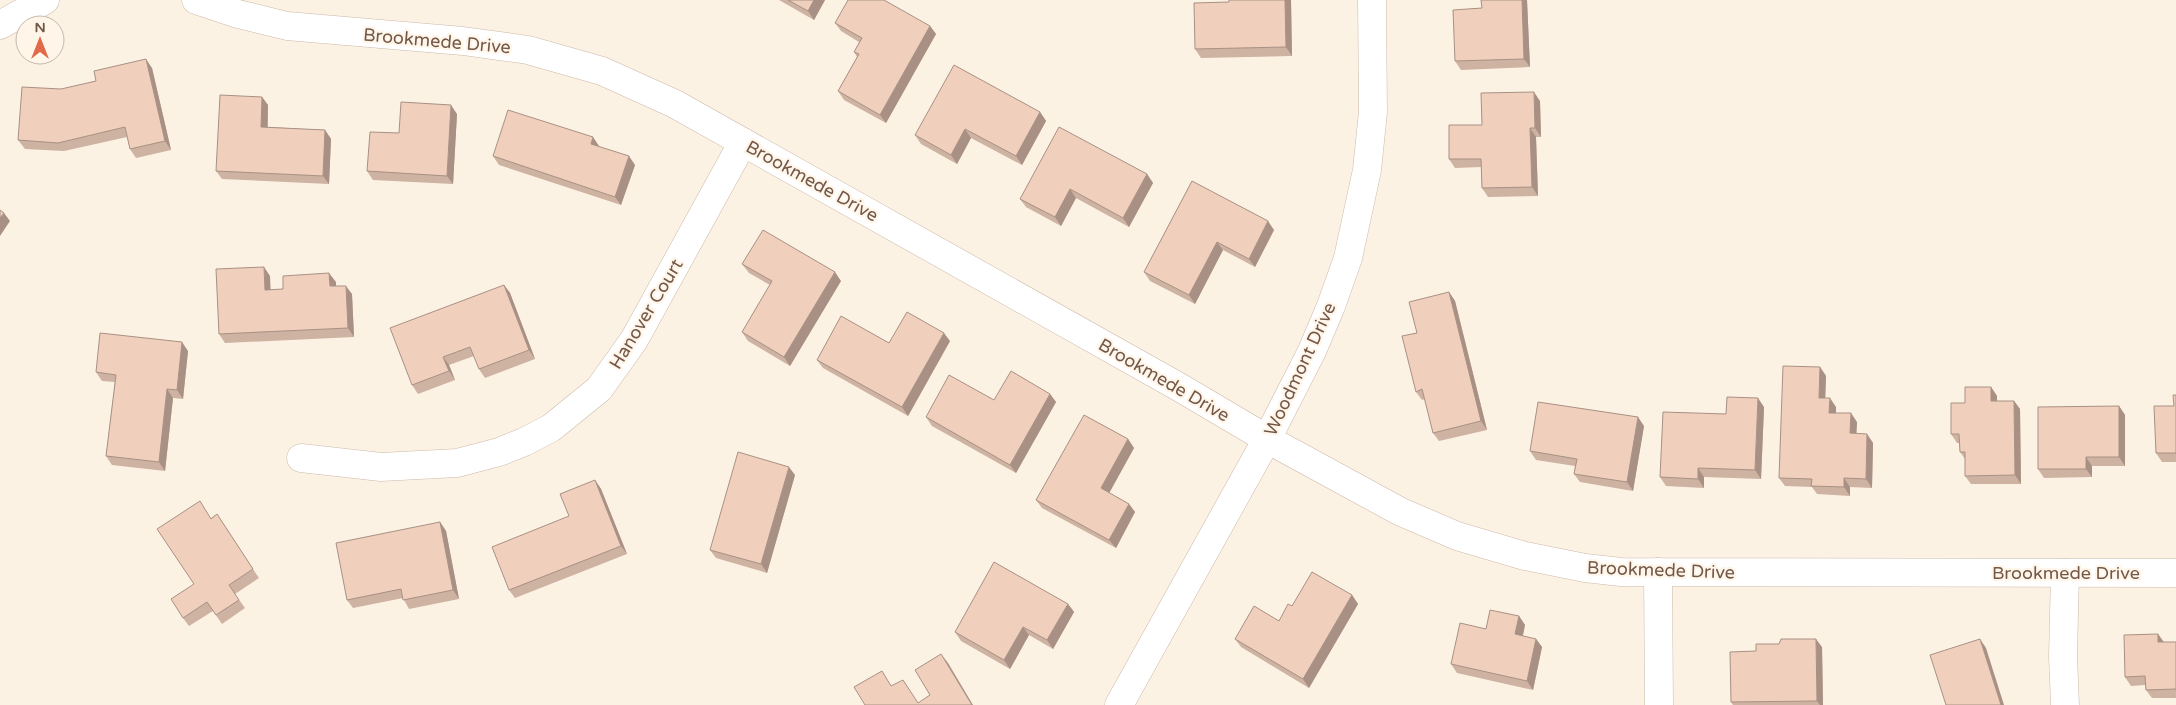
<svg xmlns="http://www.w3.org/2000/svg" width="2176" height="705" viewBox="0 0 2176 705" font-family="'Varela Round',sans-serif">
<rect width="100%" height="100%" fill="#fcf2e3"/>
<g fill="none" stroke-linecap="round" stroke-linejoin="round">
<g stroke="#cdb9aa" stroke-width="29">
<g id="minor">
<path d="M196,0l42,14 49,12 176,15 65,9 74,21 73,33 504,283 88,52 134,73 56,24 68,20 60,12 36,4 555,1"/>
<path d="M0,25l45,-25"/>
<path d="M301,458l80,9 76,-4 42,-11 25,-10 27,-14 48,-39 35,-49 109,-198"/>
<path d="M1658,572l1,133"/>
<path d="M2065,573l-2,83 2,49"/>
<path d="M1119,705l148,-266 45,-88 19,-45 17,-48 19,-88 6,-58 -1,-112"/>
</g>
</g>
<use href="#minor" stroke="#fff" stroke-width="28"/>
</g>
<g fill="#ceb2a2">
<path d="M779,0h46l-11,20z"/>
<path d="M1229,0h62l1,56 -91,2 -6,-9 34,-47z"/>
<path d="M1481,0h46l3,67 -69,3 -6,-9 27,-53z"/>
<path d="M835,23l95,3 6,8 -50,89 -42,-23 -6,-9 19,-34 -3,-5 5,-10 -18,-11z"/>
<path d="M152,68l19,82 -35,8 -6,-9 -3,-12 -63,14 -39,-2 -7,-9z"/>
<path d="M262,97l6,8v22l57,3 6,9 -2,45 -107,-5 -6,-8z"/>
<path d="M1540,101l1,36h-5l2,59 -50,1 -6,-9 -1,-21 -26,1 -6,-9 33,-34z"/>
<path d="M1040,112l6,9 -24,44 -51,-27 -14,26 -36,-20 -6,-9z"/>
<path d="M457,114l-4,70 -80,-4 -6,-9 32,-38z"/>
<path d="M599,146v1l36,18 -14,40 -122,-40 -6,-9z"/>
<path d="M1147,174l6,9 -24,44 -53,-29 -15,28 -35,-19 -6,-8z"/>
<path d="M1192,181l82,49 -19,37 -32,-17 -28,54 -45,-23 -6,-9z"/>
<path d="M742,264l99,17 -51,85 -42,-25 -6,-9 28,-47 -21,-12z"/>
<path d="M270,276v14l13,-1 53,-7v4l16,8 2,43 -129,6 -6,-9z"/>
<path d="M504,285l6,8 25,66 -50,19 -6,-9 -5,-13 -25,9 6,15 -37,14 -6,-9z"/>
<path d="M1449,292l6,9 32,129 -48,11 -6,-8 -8,-34 -3,1 -6,-8 1,-59z"/>
<path d="M950,341l-42,75 -85,-48 -6,-8 72,-17z"/>
<path d="M188,351l-5,48 -10,-1 -8,73 -53,-6 -6,-9 9,-74 -13,-1 -6,-9z"/>
<path d="M1820,367l6,9 -1,22 11,9v6l21,9 -1,12h11l6,9 -1,45 -22,-1v9l-33,-2 -5,-7 -27,-1 -6,-8z"/>
<path d="M1991,387l6,9v5h17l6,8 1,75h-50l-6,-8v-17l-5,-7v-9h-3l-6,-9 14,-31z"/>
<path d="M1050,394l6,8 -40,71 -84,-47 -6,-9 68,-17z"/>
<path d="M2176,395v67h-14l-6,-9 18,-47z"/>
<path d="M2119,406l6,9v51h-33v11l-48,1 -6,-9z"/>
<path d="M1764,407l-3,72 -57,-2v11l-38,-2 -6,-9 66,-63z"/>
<path d="M1644,426l-11,65 -53,-9 -6,-8 1,-8 -39,-6 -6,-9z"/>
<path d="M1128,439l6,9 -25,45 20,11 6,8 -19,36 -74,-40 -6,-8z"/>
<path d="M795,475l-28,98 -51,-15 -6,-8z"/>
<path d="M595,480l6,9 26,65 -112,44 -6,-8 60,-74z"/>
<path d="M217,514l42,64 -24,16 10,14 -23,16 -9,-13 -24,15 -6,-8 11,-34 17,-66z"/>
<path d="M440,522l6,9 13,68 -50,10 -6,-11 -50,10 -6,-8z"/>
<path d="M1352,595l6,9 -49,84 -68,-41 -6,-8 44,-18z"/>
<path d="M1068,604l6,8 -21,37 -24,-14 -19,34 -49,-28 -6,-9z"/>
<path d="M1519,616l6,9 -2,11 13,3 6,8 -9,43 -76,-17 -6,-9 35,-35z"/>
<path d="M2158,634l6,8h12v56h-24l-6,-8 -1,-5 -14,1 -6,-9z"/>
<path d="M1822,647l1,58h-90l-2,-3 25,-51z"/>
</g>
<g fill="#a89184">
<path d="M814,0h11l-11,20 -6,-9z"/>
<path d="M1285,0h6l1,56 -6,-9z"/>
<path d="M1522,0h5l3,67 -6,-8z"/>
<path d="M930,26l6,8 -50,89 -6,-8z"/>
<path d="M146,59l6,9 19,82 -6,-9z"/>
<path d="M1534,92l6,9 1,36 -6,-9z"/>
<path d="M262,97l6,8 -1,30 -6,-8z"/>
<path d="M451,105l6,9 -4,70 -6,-8z"/>
<path d="M1040,112l6,9 -24,44 -6,-9z"/>
<path d="M1530,128l6,9 2,59 -6,-9z"/>
<path d="M965,129l6,9 -14,26 -6,-9z"/>
<path d="M325,130l6,9 -2,45 -6,-8z"/>
<path d="M593,137l6,9 -2,7 -6,-9z"/>
<path d="M629,156l6,9 -14,40 -6,-8z"/>
<path d="M1147,174l6,9 -24,44 -6,-9z"/>
<path d="M1070,189l6,9 -15,28 -6,-9z"/>
<path d="M4,213l6,8 -10,15v-18z"/>
<path d="M1268,221l6,9 -19,37 -6,-8z"/>
<path d="M1217,242l6,8 -28,54 -6,-9z"/>
<path d="M264,267l6,9 1,23 -6,-9z"/>
<path d="M835,272l6,9 -51,85 -6,-9z"/>
<path d="M329,273l7,9v13l-6,-9z"/>
<path d="M504,285l6,8 25,66 -6,-9z"/>
<path d="M346,286l6,8 2,43 -6,-9z"/>
<path d="M1449,292l6,9 32,129 -6,-9z"/>
<path d="M944,333l6,8 -42,75 -6,-9z"/>
<path d="M182,342l6,9 -5,48 -6,-9z"/>
<path d="M443,357l6,8 6,15 -6,-9z"/>
<path d="M1820,367l6,9 -1,31 -6,-9z"/>
<path d="M1991,387l6,9v14l-6,-9z"/>
<path d="M167,389l6,9 -8,73 -6,-9z"/>
<path d="M1050,394l6,8 -40,71 -6,-8z"/>
<path d="M1758,398l6,9 -3,72 -6,-9z"/>
<path d="M1830,398l6,9v14l-7,-8z"/>
<path d="M2014,401l6,8 1,75 -6,-9z"/>
<path d="M2119,406l6,9v51l-6,-9z"/>
<path d="M1851,413l6,9 -1,20 -6,-9z"/>
<path d="M1638,417l6,9 -11,65 -6,-9z"/>
<path d="M1867,434l6,9 -1,45 -6,-9z"/>
<path d="M1128,439l6,9 -27,49 -6,-9z"/>
<path d="M2086,457l6,9v11l-6,-8z"/>
<path d="M789,467l6,8 -28,98 -6,-9z"/>
<path d="M1698,468l6,9v11l-6,-9z"/>
<path d="M1844,478l6,9v9l-6,-9z"/>
<path d="M595,480l6,9 26,65 -6,-8z"/>
<path d="M1129,504l6,8 -19,36 -7,-8z"/>
<path d="M440,522l6,9 13,68 -6,-9z"/>
<path d="M1352,595l6,9 -49,84 -6,-9z"/>
<path d="M1068,604l6,8 -21,37 -6,-9z"/>
<path d="M1519,616l6,9 -4,18 -6,-9z"/>
<path d="M1023,627l6,8 -19,34 -6,-9z"/>
<path d="M2158,634l6,9 -6,-1z"/>
<path d="M1536,639l6,8 -9,43 -6,-9z"/>
<path d="M1816,639l6,8 1,58h-3l-3,-4z"/>
<path d="M1980,639l6,9 18,57h-3z"/>
<path d="M941,654l7,9 25,42h-1z"/>
</g>
<g fill="#f0cfbc" stroke="#a89184">
<path d="M788,0h26l-6,11z"/>
<path d="M848,0h36l46,26 -50,89 -42,-24 21,-37 -5,-2 8,-14 -27,-15z"/>
<path d="M1229,0h56l1,47 -91,2 -1,-46 35,-1z"/>
<path d="M1481,0h41l2,59 -69,2 -2,-51 29,-2z"/>
<path d="M146,59l19,82 -35,8 -5,-22 -67,16 -40,-3 4,-53 39,2 35,-8 -2,-10z"/>
<path d="M954,65l86,47 -24,44 -51,-27 -14,26 -36,-20z"/>
<path d="M1534,92l1,36h-5l2,59 -50,1 -1,-29h-32v-34h33l-1,-32z"/>
<path d="M220,95l42,2 -1,30 64,3 -2,46 -107,-5z"/>
<path d="M401,102l50,3 -4,71 -80,-5 3,-39 29,1z"/>
<path d="M508,110l85,27 -2,7 38,12 -14,41 -122,-41z"/>
<path d="M1059,127l88,47 -24,44 -53,-29 -15,28 -35,-18z"/>
<path d="M1192,181l76,40 -19,38 -32,-17 -28,53 -45,-23z"/>
<path d="M0,210l4,3 -4,5z"/>
<path d="M763,230l72,42 -51,85 -42,-25 30,-51 -30,-17z"/>
<path d="M264,267l1,23 18,-1v-13l46,-3 1,13h16l2,42 -129,6 -3,-65z"/>
<path d="M504,285l25,65 -50,19 -9,-22 -27,10 6,14 -37,14 -22,-57z"/>
<path d="M1449,292l32,129 -48,12 -11,-44 -6,3 -14,-56 15,-3 -8,-31z"/>
<path d="M907,312l37,21 -42,74 -85,-47 24,-44 48,27z"/>
<path d="M100,333l82,9 -5,48 -10,-1 -8,73 -53,-6 10,-81 -20,-3z"/>
<path d="M1783,366l37,1 -1,31h11l-1,15h22l-1,20 17,1 -1,45 -22,-1v9l-33,-1 1,-7 -33,-1z"/>
<path d="M1011,371l39,23 -40,71 -84,-48 23,-42 45,25z"/>
<path d="M1965,387h26v14h23l1,74 -50,1v-24h-5l-1,-18h-8v-31h14z"/>
<path d="M2173,395h3v58h-20l-2,-47h20z"/>
<path d="M1727,397l31,1 -3,72 -57,-2v11l-38,-2 3,-65 63,2z"/>
<path d="M1538,402l100,15 -11,65 -53,-8 3,-15 -47,-8z"/>
<path d="M2119,406v51h-33v12h-48v-62z"/>
<path d="M1084,415l44,24 -27,49 28,16 -20,36 -73,-40z"/>
<path d="M738,452l51,15 -28,97 -51,-14z"/>
<path d="M595,480l26,66 -112,44 -17,-43 77,-31 -9,-22z"/>
<path d="M200,501l11,18 6,-5 36,55 -24,16 10,15 -23,15 -9,-13 -24,16 -12,-19 23,-15 -37,-55z"/>
<path d="M440,522l13,68 -50,10 -2,-11 -54,11 -11,-57z"/>
<path d="M994,562l74,42 -21,36 -24,-13 -19,33 -49,-28z"/>
<path d="M1312,572l40,23 -49,84 -68,-40 19,-33 25,15 9,-17 4,2z"/>
<path d="M1490,610l29,6 -4,18 21,5 -9,42 -76,-17 9,-41 26,6z"/>
<path d="M2158,634v8h18v47l-30,1 -1,-14 -20,1 -1,-42z"/>
<path d="M1781,639h35l1,62 -86,1 -1,-50 26,-1v-7h23z"/>
<path d="M1980,639l21,66h-55l-16,-50z"/>
<path d="M941,654l31,51h-107l-11,-18 28,-16 9,15 12,-6 15,23 12,-8 -15,-25z"/>
</g>
<g text-anchor="middle" stroke-width="4.5" stroke-linejoin="round" paint-order="stroke">
<g font-size="18" fill="#73584a" stroke="#fff6e9">
<text transform="translate(437 41) rotate(5)" y="6">Brookmede Drive</text>
<text transform="translate(812 181) rotate(29)" y="6">Brookmede Drive</text>
<text transform="translate(646 314) rotate(-59)" y="6">Hanover Court</text>
<text transform="translate(1300 369) rotate(-65)" y="6">Woodmont Drive</text>
<text transform="translate(1164 380) rotate(30)" y="6">Brookmede Drive</text>
<text transform="translate(1661 570) rotate(2)" y="6">Brookmede Drive</text>
<text x="2066" y="579">Brookmede Drive</text>
</g>
</g>
<g transform="translate(40 40)"><circle r="24" fill="#fff6e9" stroke="#c7b7a9"/>
<path d="M0-4L9 19L0 12L-9 19Z" fill="#e3694b"/>
<text y="-8" font-size="14" font-weight="bold" text-anchor="middle" fill="#73584a">N</text>
</g>
</svg>
